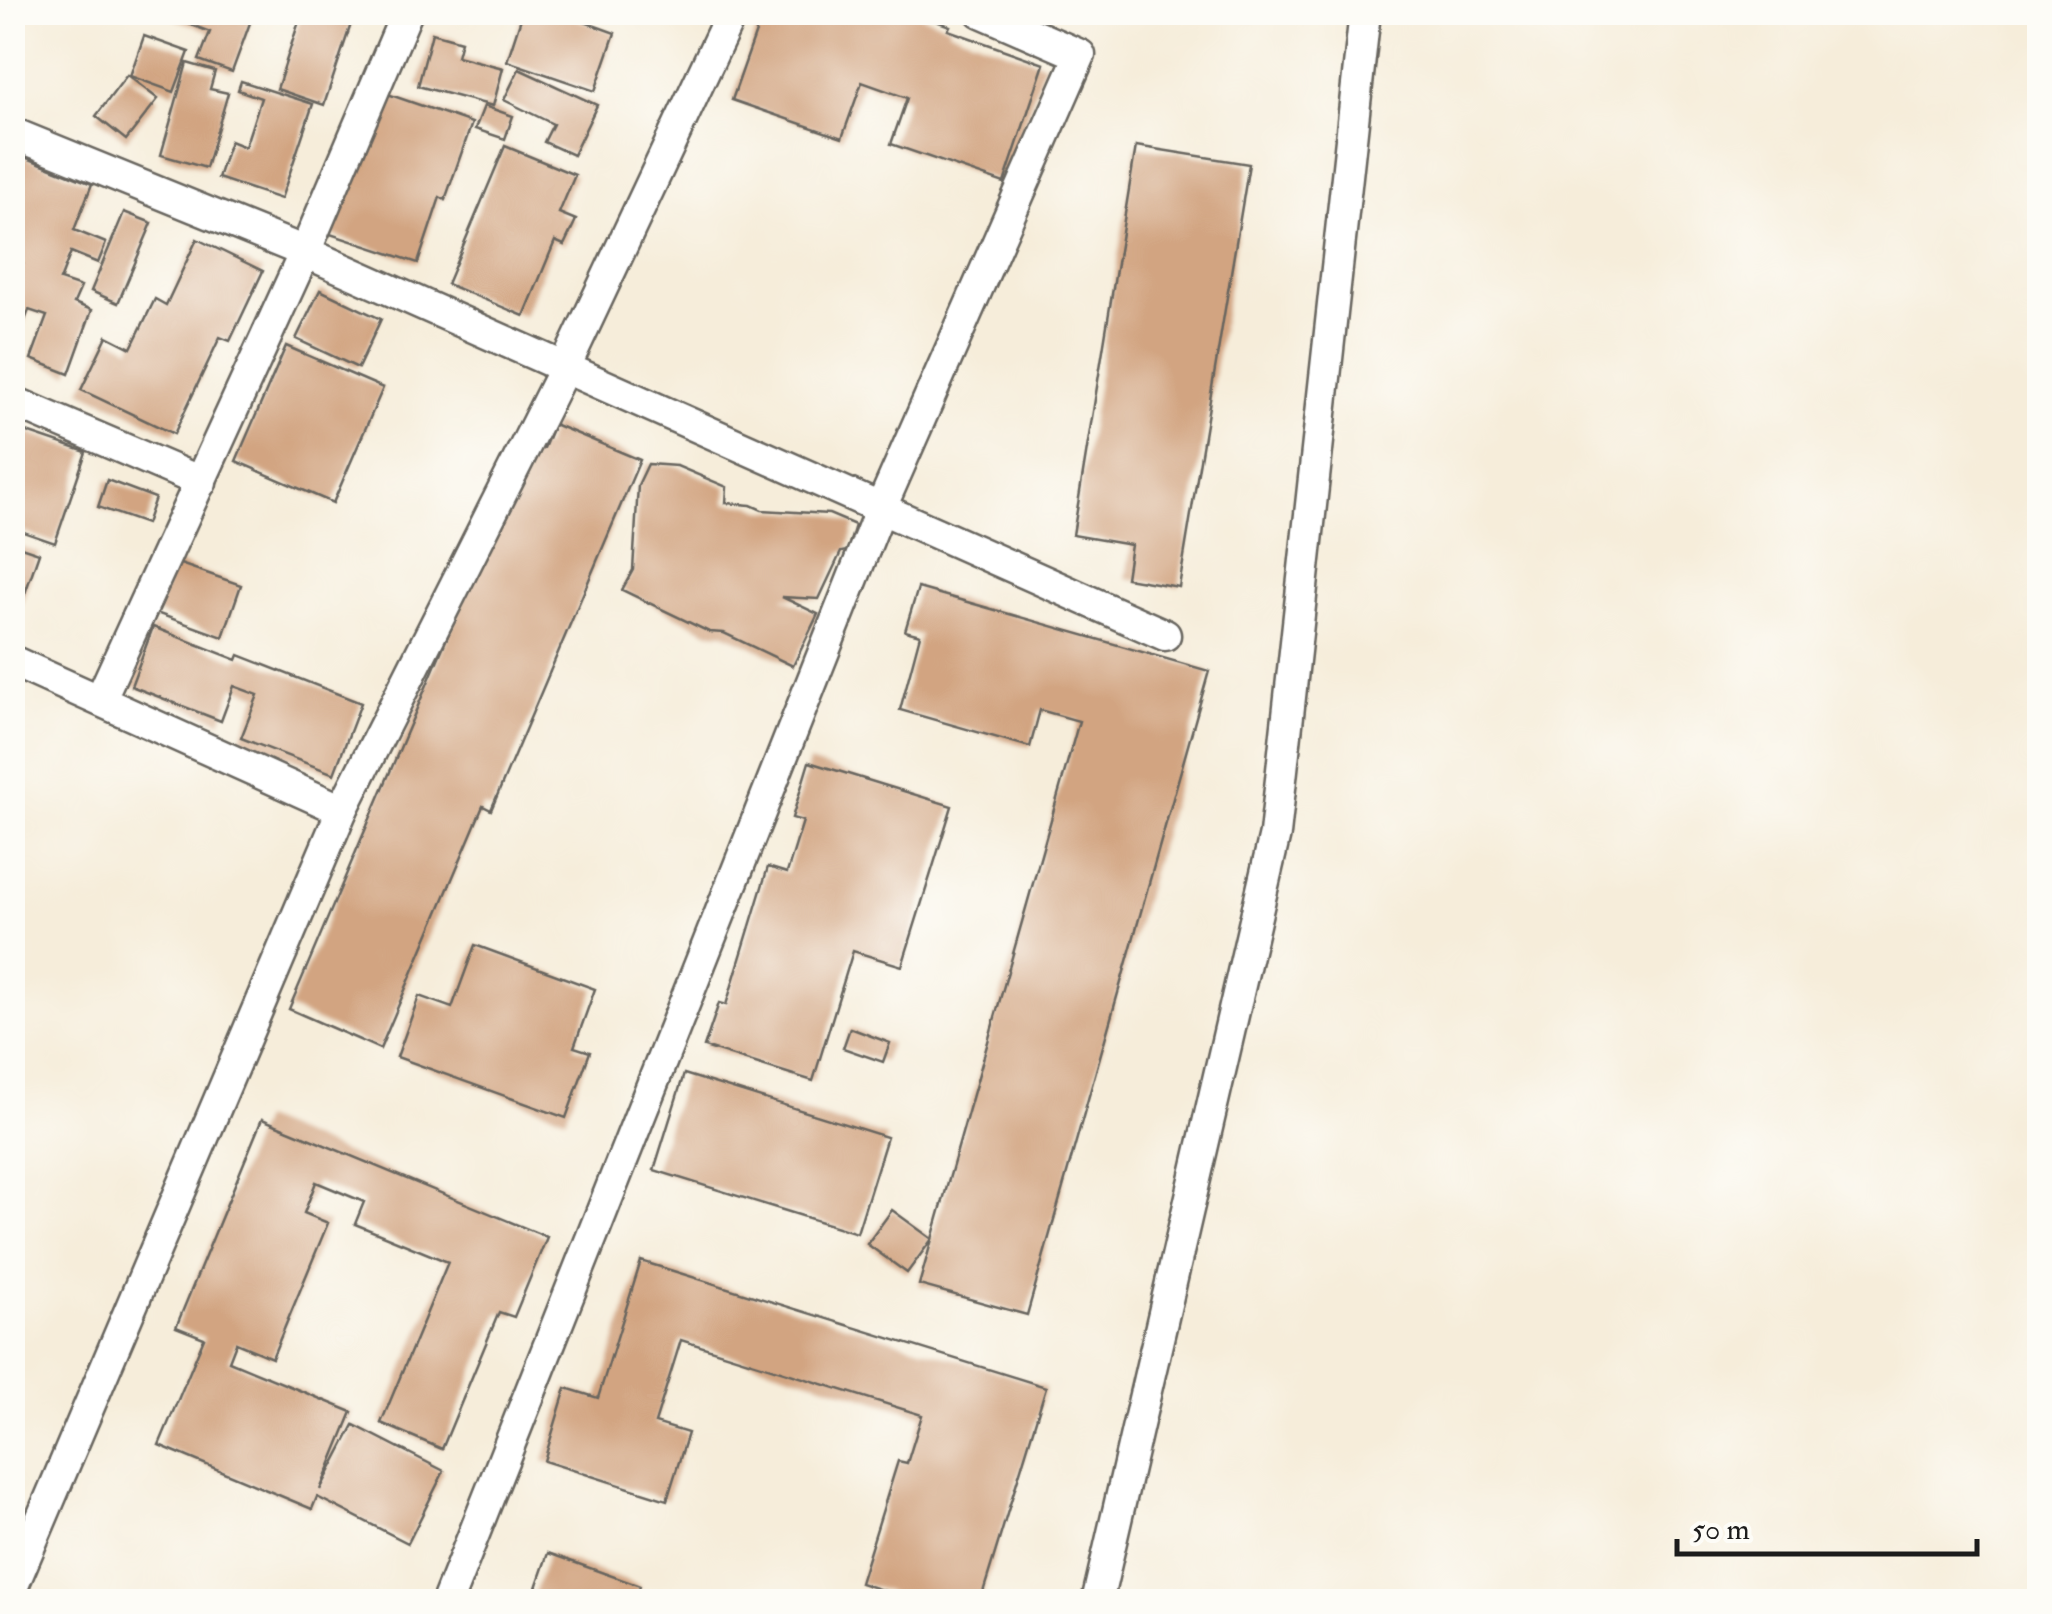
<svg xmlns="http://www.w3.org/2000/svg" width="2052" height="1614" viewBox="0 0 2052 1614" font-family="'IM FELL Double Pica',serif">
<rect width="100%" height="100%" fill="#fdfcf7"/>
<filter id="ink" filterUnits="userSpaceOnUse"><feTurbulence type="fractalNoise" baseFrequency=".01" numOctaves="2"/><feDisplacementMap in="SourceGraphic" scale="20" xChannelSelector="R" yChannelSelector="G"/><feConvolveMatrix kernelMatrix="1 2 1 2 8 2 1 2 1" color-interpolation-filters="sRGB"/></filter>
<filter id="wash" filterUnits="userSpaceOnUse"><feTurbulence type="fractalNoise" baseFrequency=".0048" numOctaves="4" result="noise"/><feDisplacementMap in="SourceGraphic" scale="40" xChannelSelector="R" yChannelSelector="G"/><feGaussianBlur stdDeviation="2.25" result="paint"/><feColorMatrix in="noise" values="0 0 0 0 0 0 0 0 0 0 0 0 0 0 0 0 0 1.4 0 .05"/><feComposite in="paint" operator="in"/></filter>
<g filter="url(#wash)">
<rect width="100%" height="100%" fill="#f6edda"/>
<g id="blocks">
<g fill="#d2a481">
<path d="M158,12h96l-22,60 -33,-12 11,-28z"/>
<path d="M302,12h53l-31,93 -47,-16z"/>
<path d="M523,12h34l58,21 -20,58 -88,-30z"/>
<path d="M763,12h148l39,14 -2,4 96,34 -40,119 -113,-39 16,-46 -45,-16 -20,56 -110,-38z"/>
<path d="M1196,12h58v9l-58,-6z"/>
<path d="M432,33l29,8 -4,15 46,12 -10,38 -75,-20z"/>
<path d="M144,36l45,16 -15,40 -44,-16z"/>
<path d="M187,63l28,8 -5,18 18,4 -22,75 -45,-13z"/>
<path d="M519,69l78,36 -24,50 -29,-13 9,-18 -49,-24z"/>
<path d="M127,75l31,24 -32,41 -30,-24z"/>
<path d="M241,81l72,23 -32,95 -63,-21 12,-37 15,6 16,-49 -23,-8z"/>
<path d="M376,90l96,33 -27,77 -5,-3 -22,66 -91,-30z"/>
<path d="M484,106l29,10 -8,23 -30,-10z"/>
<path d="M505,146l70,29 -16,38 17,7 -12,25 -9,-4 -31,75 -77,-32z"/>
<path d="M1136,146l113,18 -70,423 -53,-9 5,-33 -58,-10z"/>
<path d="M12,152l80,32 -18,46 32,13 -8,20 -27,-11 -11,28 21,7 -7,16 18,7 -23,64 -38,-15 16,-43 -18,-6 -17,44v-92l12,3 -12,-5z"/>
<path d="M124,212l28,11 -34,80 -27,-12z"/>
<path d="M197,239l66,32 -33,70 -10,-4 -46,97 -93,-44 26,-54 24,12 24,-49 11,6z"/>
<path d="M320,290l61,29 -23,49 -62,-29z"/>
<path d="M286,346l97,42 -50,115 -97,-42z"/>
<path d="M554,424l86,36 -149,350 -8,-4 -103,243 -91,-40 206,-484 29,-86 20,9z"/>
<path d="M12,427l74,25 -31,91 -43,-15z"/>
<path d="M648,464l29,2 50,21 -1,16 25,2 11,5 67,4 26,11 -8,26 -6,1 -22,47 -37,-2 36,17 -25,52 -69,-33 -15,-1 -87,-42 11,-20 5,-85z"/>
<path d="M107,480l48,18 -9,26 -48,-17z"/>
<path d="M12,544l27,9 -26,75h-1z"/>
<path d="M160,557l81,28 -18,52 -67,-24 10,-28z"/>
<path d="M918,588l291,83 -182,644 -108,-30 160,-564 -39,-11 -10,37 -130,-37 20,-75 -15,-4z"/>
<path d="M153,627l84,33 2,-5 122,48 -27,71 -93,-36 17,-43 -24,-9 -13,35 -90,-35z"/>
<path d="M809,762l143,44 -50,160 -49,-15 -40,130 -109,-34 15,-44 7,2 42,-138 19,6 16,-52 -11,-3z"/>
<path d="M475,945l120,44 -21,58 16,5 -24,66 -169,-61 22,-61 33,12z"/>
<path d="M850,1028l40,15 -7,19 -40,-14z"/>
<path d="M684,1074l203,63 -30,96 -203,-63z"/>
<path d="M262,1119l285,118 -33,80 -15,-5 -57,137 -61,-26 67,-161 -93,-38 9,-22 -48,-20 -12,31 24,10 -56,135 -36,-15 -7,18 123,51 -32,78 34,-65 90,46 -36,72 -91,-46 -5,12 -153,-64 45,-107 -28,-11z"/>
<path d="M892,1210l40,29 -25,34 -40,-29z"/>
<path d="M641,1261l405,126 -66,215h-61l-59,-19 38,-122 9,2 15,-48 -241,-75 -26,83 33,10 -21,67 -123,-39 22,-73 32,10z"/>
<path d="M548,1553l92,33 -5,16h-104z"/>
</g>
</g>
</g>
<g filter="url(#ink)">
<use href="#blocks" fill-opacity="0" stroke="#68655e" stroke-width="2.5"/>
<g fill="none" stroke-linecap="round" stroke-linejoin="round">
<g stroke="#68655e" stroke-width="35">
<g id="street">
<path d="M12,133l293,119 860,383"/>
<path d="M12,401l189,81"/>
<path d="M12,661l330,149 223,-443 167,-355"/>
<path d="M100,700l205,-448 102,-240"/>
<path d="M12,1588l330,-778"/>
<path d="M447,1602l433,-1092 200,-455 -99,-43"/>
<path d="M1097,1602l178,-768 90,-822"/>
</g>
</g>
<use href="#street" stroke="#fff" stroke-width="30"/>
</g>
</g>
<rect width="2052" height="1614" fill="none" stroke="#fdfcf7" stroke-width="50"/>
<path d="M1677 1539v15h300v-15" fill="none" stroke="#1c1c1c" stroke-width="5"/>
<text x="1692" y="1539" font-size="30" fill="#1c1c1c" stroke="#fdfcf7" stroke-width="8" paint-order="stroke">50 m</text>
</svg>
